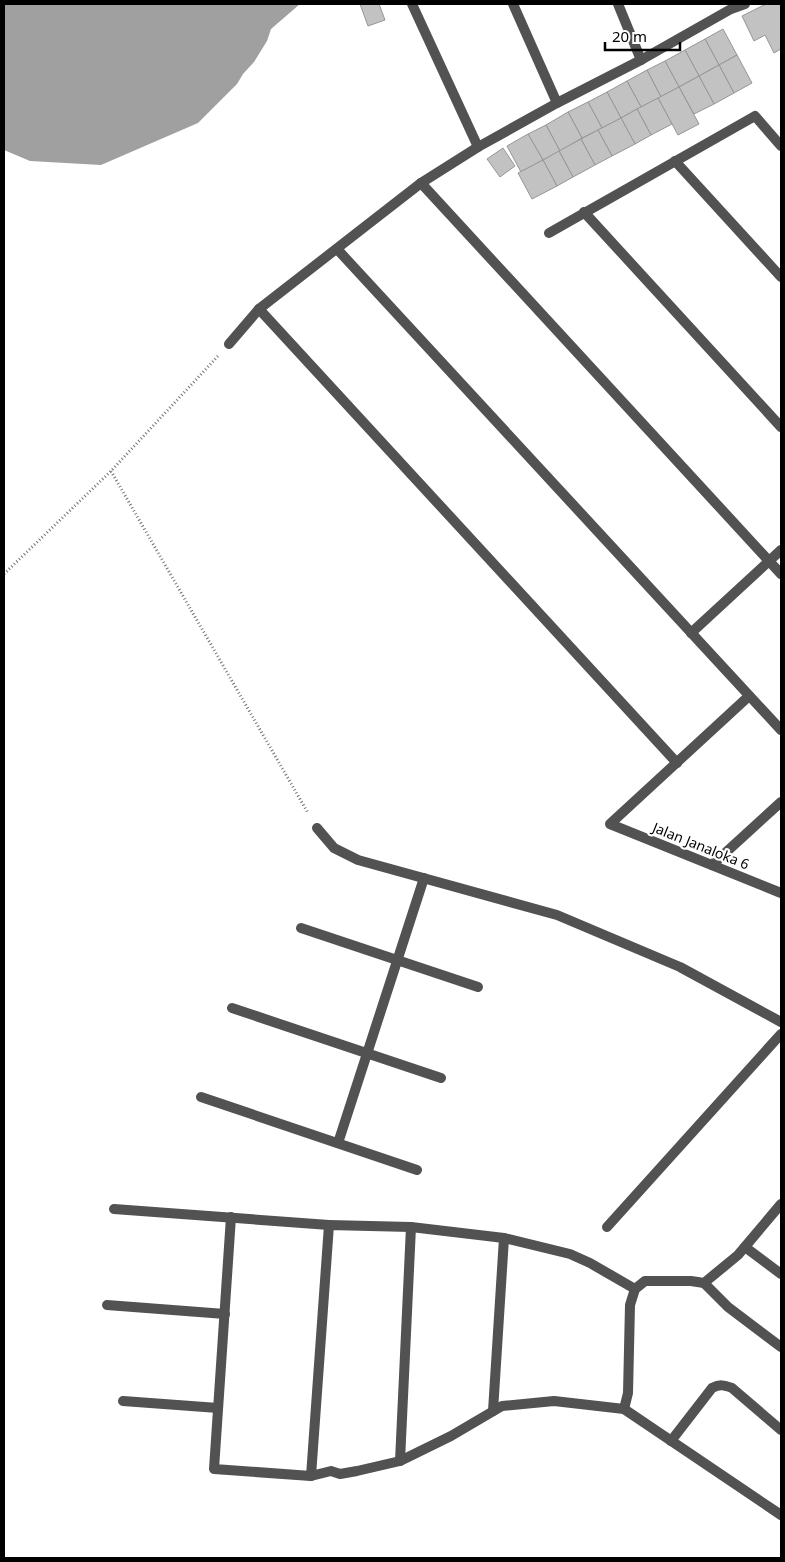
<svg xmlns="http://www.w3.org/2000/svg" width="785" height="1562" viewBox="0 0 785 1562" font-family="'Noto Sans',sans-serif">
<rect width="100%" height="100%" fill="#fff"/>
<path fill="#a0a0a0" d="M4,4h296l-29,25 -4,12 -13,21 -11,12 -6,10 -39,39 -97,42 -71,-4 -26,-11z"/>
<g fill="#c2c2c2" stroke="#969696">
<path d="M360,4h19l6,16 -17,6z"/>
<path d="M766,4h15v45l-7,4 -9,-18 -11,6 -12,-25z"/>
<path d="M723,29l14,26 -18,10 -14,-26z"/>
<path d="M705,39l14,26 -20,11 -14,-26z"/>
<path d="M685,50l14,26 -20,11 -14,-26z"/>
<path d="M737,55l15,28 -18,10 -15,-28z"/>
<path d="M665,61l14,26 -18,10 -14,-27z"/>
<path d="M719,65l15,28 -20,11 -15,-28z"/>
<path d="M647,70l14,27 -20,10 -14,-26z"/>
<path d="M699,76l15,28 -20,10 -15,-27z"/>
<path d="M627,81l14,26 -20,11 -14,-26z"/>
<path d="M679,87l20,37 -21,11 -20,-37z"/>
<path d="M607,92l14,26 -19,10 -14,-26z"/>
<path d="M658,98l14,26 -21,11 -14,-26z"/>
<path d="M588,102l14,26 -20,10 -14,-26z"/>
<path d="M637,109l14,26 -16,9 -14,-26z"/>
<path d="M568,112l14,26 -22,13 -14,-26z"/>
<path d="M621,118l14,26 -23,12 -14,-26z"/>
<path d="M546,125l14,26 -17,9 -15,-26z"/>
<path d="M598,130l14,26 -17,9 -14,-26z"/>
<path d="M528,134l15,26 -22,12 -14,-26z"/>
<path d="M581,139l14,26 -22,12 -14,-26z"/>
<path d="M503,148l12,18 -15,11 -13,-18z"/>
<path d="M559,151l14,26 -16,9 -14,-26z"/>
<path d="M543,160l14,26 -25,13 -14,-26z"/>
</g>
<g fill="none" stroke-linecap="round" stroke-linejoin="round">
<g stroke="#747474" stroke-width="3" stroke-dasharray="1 2.5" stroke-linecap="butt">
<path d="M111,471l197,342"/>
<path d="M4,574l107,-103 108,-116"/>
</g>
<g stroke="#525252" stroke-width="10">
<path d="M412,4l66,143"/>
<path d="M513,4l44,99"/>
<path d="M618,4l23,56"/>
<path d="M675,161l106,116"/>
<path d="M421,183l360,391"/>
<path d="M584,212l197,215"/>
<path d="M549,233l206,-117 26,30"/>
<path d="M337,249l444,481"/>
<path d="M259,309l418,454"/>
<path d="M229,344l30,-35 162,-126 57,-36 79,-44 84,-43 90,-51 14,-5"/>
<path d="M691,633l90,-83"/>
<path d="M749,696l-139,128 171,69"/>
<path d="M317,828l17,20 24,12 199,55 123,52 101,55"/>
<path d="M712,865l69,-63"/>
<path d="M301,928l177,59"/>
<path d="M232,1008l209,70"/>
<path d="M201,1097l216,73"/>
<path d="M338,1143l86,-265"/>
<path d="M114,1209l215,16"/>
<path d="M231,1217l-17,252 97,7"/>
<path d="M607,1227l174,-193"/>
<path d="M745,1247l36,27"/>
<path d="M704,1283l24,24 53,40"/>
<path d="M635,1289l-45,-26 -20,-9 -66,-16 -93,-11 -82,-2 -18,251 20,-5 9,3 17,-3 43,-10 51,-25 51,-30 52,-5 70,8 157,106"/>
<path d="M107,1305l118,9"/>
<path d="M123,1401l95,7"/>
<path d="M624,1409l4,-16 2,-88 5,-16 10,-8h46l13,2 34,-28 43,-51"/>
<path d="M493,1411l11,-173"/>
<path d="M671,1441l41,-53c8,-4 12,-3 20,0l49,42"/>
<path d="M400,1461l11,-234"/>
</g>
</g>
<g text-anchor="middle" stroke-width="4.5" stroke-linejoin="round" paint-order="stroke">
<g font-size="14" fill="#000" stroke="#fff">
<text transform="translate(701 846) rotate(22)" y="5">Jalan Janaloka 6</text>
</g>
</g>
<rect width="785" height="1562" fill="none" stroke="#000000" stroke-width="10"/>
<path d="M605 42v8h75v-8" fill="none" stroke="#000000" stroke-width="2.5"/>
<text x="612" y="42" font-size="15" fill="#000000" stroke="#ffffff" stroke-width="4" paint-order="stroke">20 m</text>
</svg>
